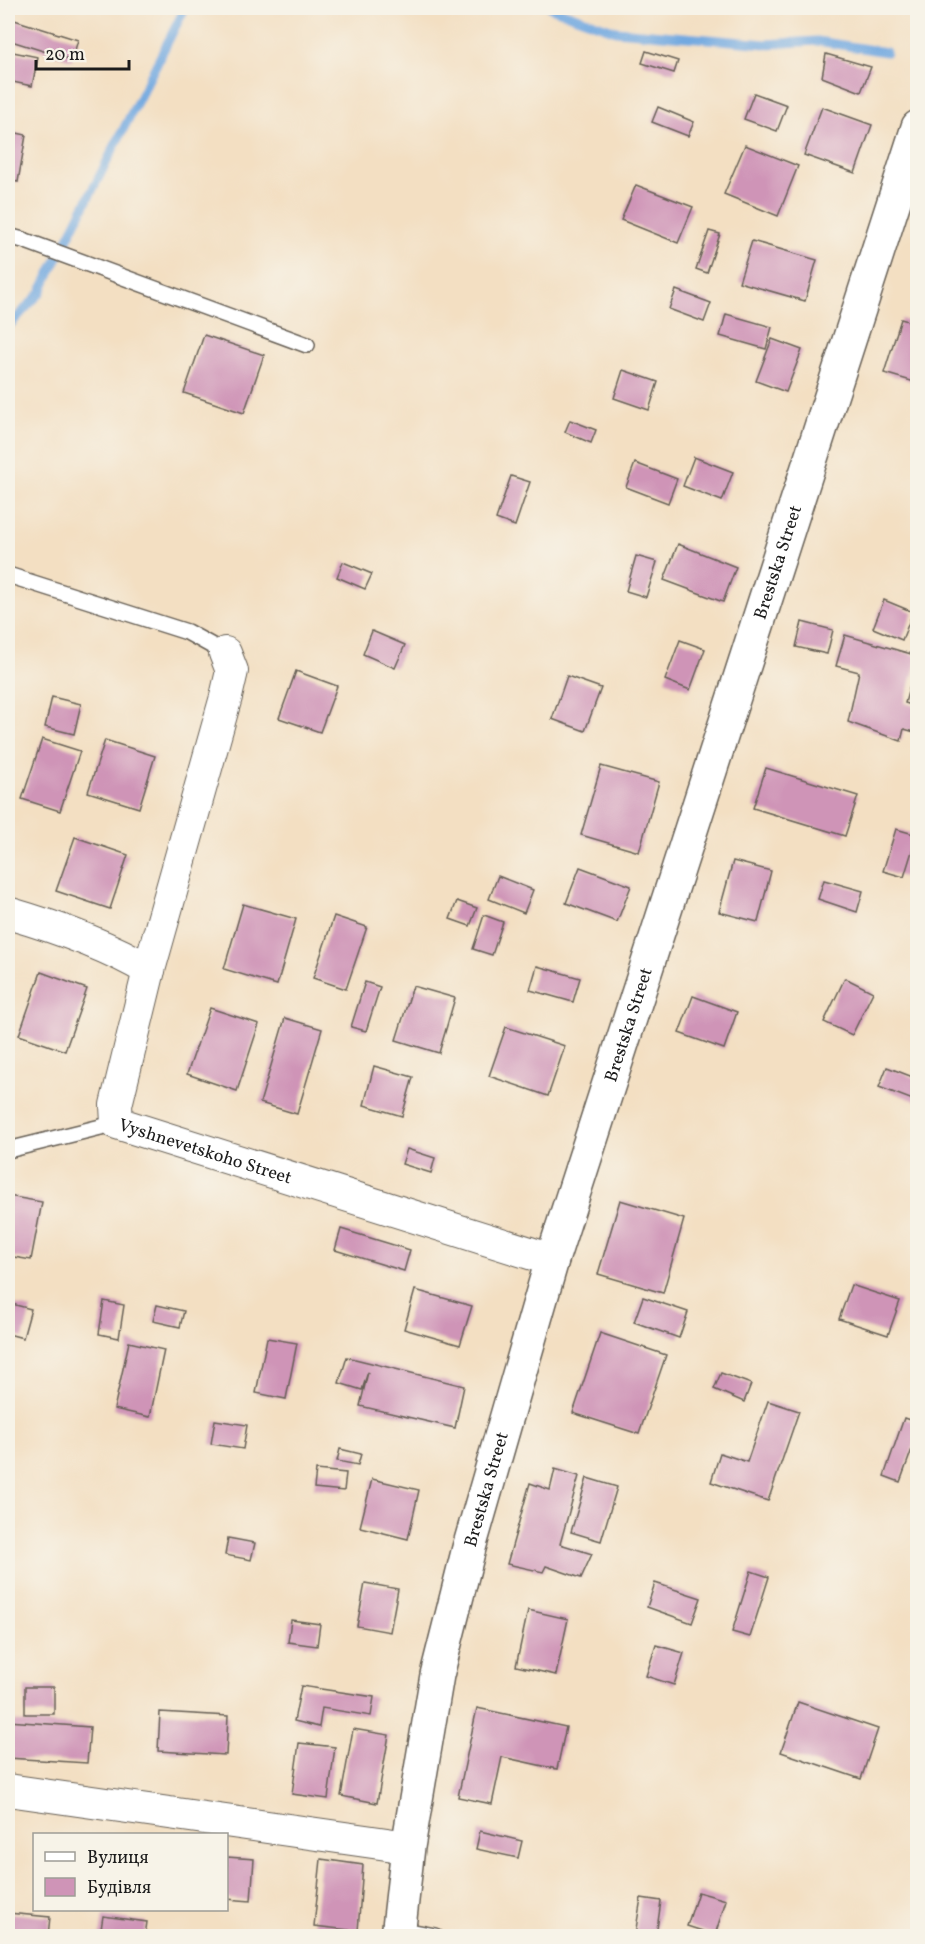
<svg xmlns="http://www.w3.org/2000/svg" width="925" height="1944" viewBox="0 0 925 1944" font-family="Vollkorn,serif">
<rect width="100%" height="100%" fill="#f7f3e8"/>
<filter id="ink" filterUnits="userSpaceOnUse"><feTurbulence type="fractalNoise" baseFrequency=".0167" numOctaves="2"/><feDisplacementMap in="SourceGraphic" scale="12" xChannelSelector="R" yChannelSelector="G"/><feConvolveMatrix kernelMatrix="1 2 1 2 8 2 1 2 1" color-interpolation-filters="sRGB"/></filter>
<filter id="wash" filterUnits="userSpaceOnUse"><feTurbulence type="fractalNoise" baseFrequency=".008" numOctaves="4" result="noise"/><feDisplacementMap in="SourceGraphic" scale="24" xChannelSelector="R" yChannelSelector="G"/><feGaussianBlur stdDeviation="1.35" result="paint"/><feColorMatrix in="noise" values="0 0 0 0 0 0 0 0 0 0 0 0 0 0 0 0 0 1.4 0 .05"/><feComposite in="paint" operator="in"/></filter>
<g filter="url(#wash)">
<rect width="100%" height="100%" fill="#f3dfc2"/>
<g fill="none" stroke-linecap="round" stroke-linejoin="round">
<g stroke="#72a9e0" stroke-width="9">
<path d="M551,8l65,23 150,13 51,-3 69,11"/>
<path d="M8,327l32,-34 145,-285"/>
</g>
</g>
<g id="blocks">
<g fill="#cf94b7">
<path d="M8,18l70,22 -6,20 -64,-20z"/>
<path d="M8,51l30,6 -6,29 -24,-5z"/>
<path d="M646,51l32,10 -4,12 -32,-10z"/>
<path d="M826,54l45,13 -10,25 -39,-15z"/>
<path d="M754,93l33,12 -10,26 -33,-12z"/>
<path d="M658,107l36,15 -6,14 -36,-14z"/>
<path d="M822,107l50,18 -17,48 -51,-18z"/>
<path d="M8,131l18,4 -8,47 -10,-2z"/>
<path d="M745,145l53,21 -20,50 -54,-22z"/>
<path d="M636,185l57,22 -15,36 -57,-23z"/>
<path d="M709,231l11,3 -13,39 -11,-4z"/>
<path d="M752,241l65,19 -12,41 -66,-19z"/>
<path d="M676,290l35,13 -7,19 -35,-13z"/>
<path d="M726,314l46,13 -6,22 -46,-13z"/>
<path d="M901,319l17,5v59l-34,-10z"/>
<path d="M204,335l60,20 -20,58 -60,-20z"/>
<path d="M772,339l30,11 -16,42 -30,-11z"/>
<path d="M623,370l35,12 -9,28 -35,-12z"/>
<path d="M570,420l26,10 -5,13 -26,-11z"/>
<path d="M694,457l39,15 -11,29 -39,-15z"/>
<path d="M635,463l42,16 -9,24 -42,-16z"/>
<path d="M511,476l19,6 -15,44 -19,-7z"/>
<path d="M678,544l58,23 -13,35 -59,-22z"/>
<path d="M636,556l21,6 -11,35 -20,-6z"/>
<path d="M343,562l29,12 -7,15 -28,-12z"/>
<path d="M884,600l29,12 -11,28 -29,-12z"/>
<path d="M802,622l31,8 -6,24 -31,-7z"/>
<path d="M372,631l33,14 -10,23 -32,-14z"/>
<path d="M845,635l73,21 -13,47 13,4v26l-14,-4 -3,12 -53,-19 11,-50 -23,-6z"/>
<path d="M680,640l25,9 -15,41 -25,-10z"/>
<path d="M296,671l41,15 -17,46 -41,-14z"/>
<path d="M567,676l34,12 -16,43 -33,-12z"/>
<path d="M52,697l29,7 -7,30 -29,-7z"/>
<path d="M42,739l38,12 -20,60 -38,-12z"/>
<path d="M105,740l50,16 -16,52 -51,-16z"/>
<path d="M601,766l58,16 -20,70 -58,-17z"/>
<path d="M766,768l92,28 -13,40 -92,-28z"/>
<path d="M896,829l21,6 -13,42 -21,-6z"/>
<path d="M75,837l53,18 -18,54 -54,-18z"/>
<path d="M733,861l38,10 -13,51 -39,-10z"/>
<path d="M580,867l51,19 -14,36 -51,-19z"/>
<path d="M498,876l35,14 -9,23 -35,-14z"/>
<path d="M824,880l39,11 -6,21 -39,-13z"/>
<path d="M457,901l20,7 -7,18 -20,-7z"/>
<path d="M243,904l53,15 -19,66 -53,-16z"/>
<path d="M484,915l19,7 -11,33 -19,-6z"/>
<path d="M334,916l33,11 -21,62 -33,-11z"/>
<path d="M537,966l43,12 -7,24 -43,-12z"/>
<path d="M41,972l46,17 -22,62 -46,-16z"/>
<path d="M845,978l28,14 -21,43 -28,-13z"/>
<path d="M365,982l15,5 -14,44 -15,-4z"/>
<path d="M413,986l42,12 -16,55 -43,-13z"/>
<path d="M693,996l44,16 -13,37 -45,-16z"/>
<path d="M210,1008l49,16 -22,67 -50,-17z"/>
<path d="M285,1018l37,11 -25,85 -37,-11z"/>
<path d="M506,1027l59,19 -17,50 -59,-20z"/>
<path d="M374,1066l39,11 -11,39 -38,-11z"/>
<path d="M887,1067l31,12v23l-39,-15z"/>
<path d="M407,1149l28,9 -4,15 -29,-9z"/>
<path d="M8,1196l34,6 -11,58 -23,-4z"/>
<path d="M620,1200l64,19 -21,74 -65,-19z"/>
<path d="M341,1229l69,21 -6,21 -69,-21z"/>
<path d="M851,1285l49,16 -12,34 -49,-16z"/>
<path d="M415,1290l57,16 -12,39 -56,-16z"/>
<path d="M643,1297l45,15 -9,26 -45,-16z"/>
<path d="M104,1301l20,4 -5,33 -20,-4z"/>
<path d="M8,1303l23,6 -8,29 -15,-4z"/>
<path d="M157,1305l27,6 -4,16 -27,-6z"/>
<path d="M600,1333l66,22 -27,79 -66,-21z"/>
<path d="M267,1338l30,5 -11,56 -30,-6z"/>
<path d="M129,1342l35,8 -14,67 -36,-8z"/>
<path d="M347,1357l117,29 -9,42 -95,-22 8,-34 -6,18 -23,-7z"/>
<path d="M721,1373l30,11 -7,18 -30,-13z"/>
<path d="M768,1401l31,10 -31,90 -57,-19 9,-29 27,9z"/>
<path d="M904,1418l14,5v10l-18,49 -16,-6z"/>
<path d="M215,1420l32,5 -4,24 -32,-5z"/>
<path d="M340,1449l21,5 -3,11 -21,-4z"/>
<path d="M555,1469l24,7 -19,68 32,10 -11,24 -35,-12 -3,6 -36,-8 23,-81 20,7z"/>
<path d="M316,1470l30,3 -2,18 -30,-3z"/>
<path d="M587,1478l30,9 -16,54 -30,-9z"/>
<path d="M372,1479l47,11 -11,49 -48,-12z"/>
<path d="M228,1538l27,5 -4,17 -26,-5z"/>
<path d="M751,1571l18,6 -19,60 -18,-5z"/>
<path d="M365,1583l33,6 -8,43 -33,-6z"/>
<path d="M655,1583l46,15 -9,25 -45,-16z"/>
<path d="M528,1610l40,9 -12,56 -40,-9z"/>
<path d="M291,1620l29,4 -3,22 -29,-4z"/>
<path d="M656,1645l28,8 -10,32 -28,-9z"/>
<path d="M301,1686l73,11 -3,19 -49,-8 -3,19 -25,-6z"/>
<rect x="25" y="1687" width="29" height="27"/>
<path d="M798,1702l80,27 -17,50 -80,-27z"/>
<path d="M477,1708l89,19 -9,42 -55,-12 -10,47 -34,-7z"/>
<path d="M160,1712l68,4 -2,39 -68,-4z"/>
<path d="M8,1721l82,6 -3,36 -79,-5z"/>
<path d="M353,1729l36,6 -12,68 -36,-7z"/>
<path d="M299,1743l36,4 -7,52 -36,-5z"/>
<path d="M480,1831l42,10 -4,17 -42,-9z"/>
<path d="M227,1857l27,2 -3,42 -25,-2z"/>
<path d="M321,1859l42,6 -5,66 -44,-5z"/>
<path d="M698,1892l28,8 -11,35 -28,-9z"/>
<path d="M641,1898l20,3 -5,35 -21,-1z"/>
<path d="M8,1913l42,4 -2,19h-40z"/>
<path d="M103,1916l44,6 -2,14h-45z"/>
</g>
</g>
</g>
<g filter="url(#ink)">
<use href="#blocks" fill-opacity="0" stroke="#676056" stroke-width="1.5"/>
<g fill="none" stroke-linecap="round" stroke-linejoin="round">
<g stroke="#676056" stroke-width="18">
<g id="service">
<path d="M8,236l15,4 284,105"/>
<path d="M8,575l179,57 38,21"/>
<path d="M8,1150l109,-27"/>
<path d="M399,1929l36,7"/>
</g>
</g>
<g stroke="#676056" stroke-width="34">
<g id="minor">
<path id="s1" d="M8,913c48,14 97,31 141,57l-33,135 1,18 435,137"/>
<path d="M149,970l77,-273 6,-26 -7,-18"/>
<path d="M8,1790l400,57"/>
</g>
</g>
<g stroke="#676056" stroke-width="36">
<g id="primary">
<path id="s2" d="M398,1936l10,-89 29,-172 32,-127 83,-288 366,-1133"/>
</g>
</g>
<use href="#service" stroke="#fff" stroke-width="15"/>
<use href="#minor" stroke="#fff" stroke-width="32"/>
<use href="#primary" stroke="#fff" stroke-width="33"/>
</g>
</g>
<g text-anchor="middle" stroke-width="4.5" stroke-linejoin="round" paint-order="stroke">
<g font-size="18" fill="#1c1c1c" stroke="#f7f3e8">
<text dy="6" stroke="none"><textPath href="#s2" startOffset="1428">Brestska Street</textPath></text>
<text dy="6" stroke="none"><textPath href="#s2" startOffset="942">Brestska Street</textPath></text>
<text dy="6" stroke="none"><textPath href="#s1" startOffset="402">Vyshnevetskoho Street</textPath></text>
<text dy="6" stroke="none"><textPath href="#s2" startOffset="456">Brestska Street</textPath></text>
</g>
</g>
<rect width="925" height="1944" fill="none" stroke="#f7f3e8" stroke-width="30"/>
<rect x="33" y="1833" width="195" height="78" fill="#f7f3e8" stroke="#9f9d96" stroke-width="1.5"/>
<rect x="45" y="1852" width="30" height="9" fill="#ffffff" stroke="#9f9d96" stroke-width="1.5"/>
<text x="87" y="1863" font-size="18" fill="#1c1c1c">Вулиця</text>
<rect x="45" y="1878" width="30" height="18" fill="#cf94b7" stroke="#9f9d96" stroke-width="1.5"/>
<text x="87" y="1893" font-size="18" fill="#1c1c1c">Будівля</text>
<path d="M36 60v9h93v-9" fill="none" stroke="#1c1c1c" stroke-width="3"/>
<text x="45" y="60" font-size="18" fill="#1c1c1c" stroke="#f7f3e8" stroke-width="4.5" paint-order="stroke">20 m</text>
</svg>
